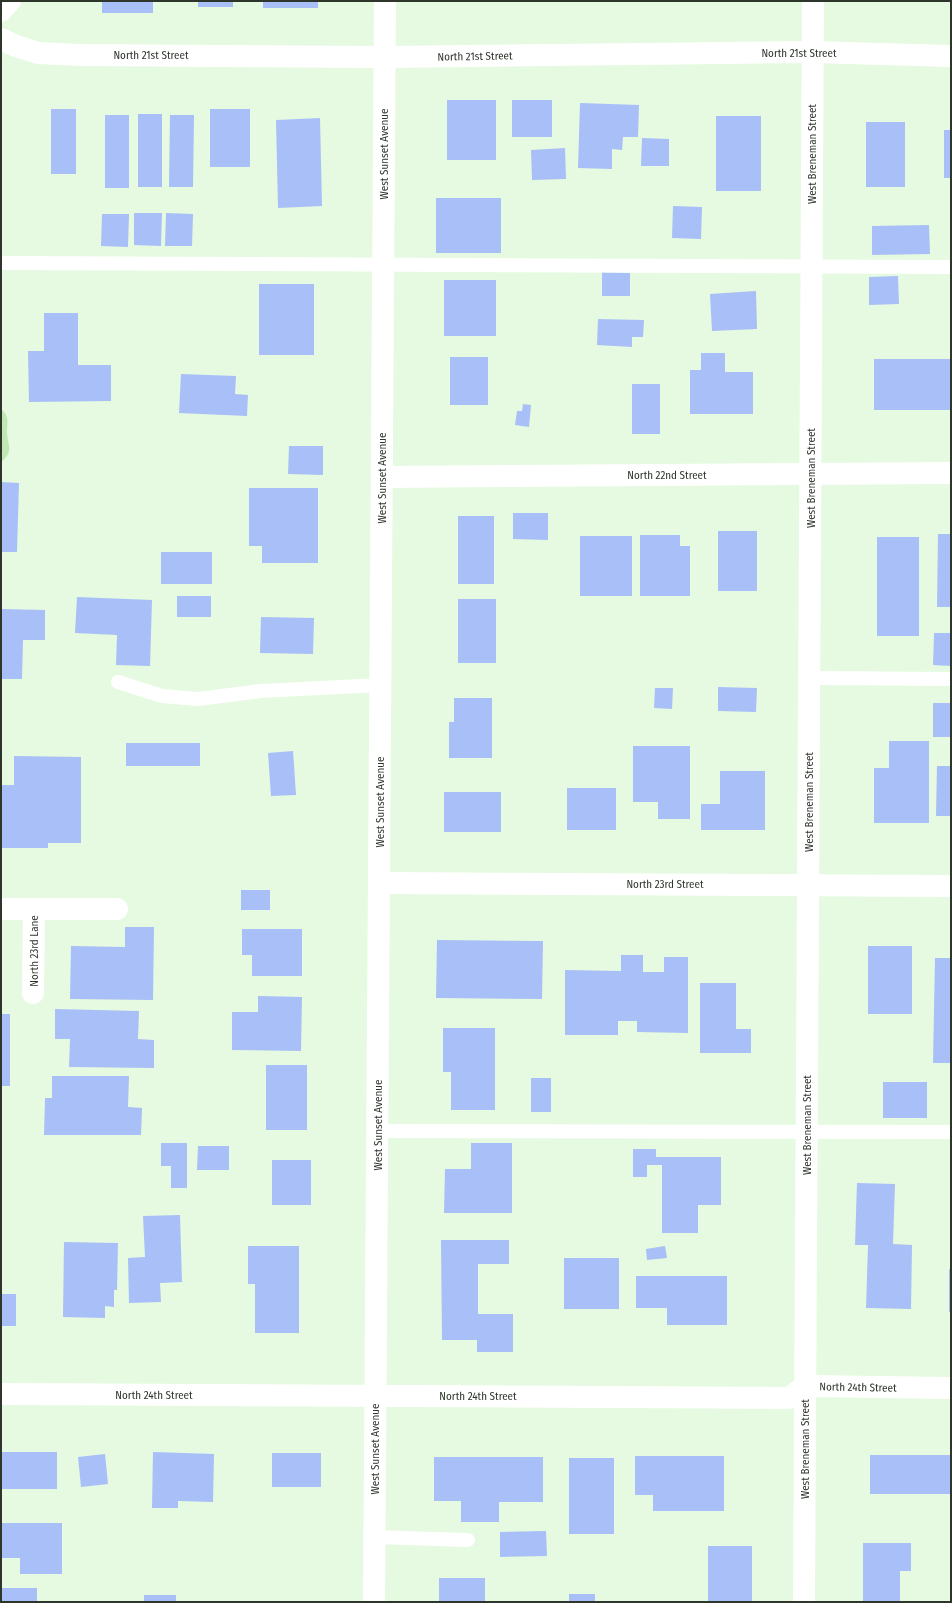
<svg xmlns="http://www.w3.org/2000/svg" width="952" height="1603" viewBox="0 0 952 1603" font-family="'Fira Sans Condensed',sans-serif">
<rect width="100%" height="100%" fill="#e5fae0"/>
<path fill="#c0e7b4" d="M1,409c9,8 6,14 6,24 1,13 7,19 -6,29z"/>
<g fill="#a9bff7">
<rect x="102" y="1" width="51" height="12"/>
<rect x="198" y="1" width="35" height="6"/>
<rect x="263" y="1" width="55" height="7"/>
<rect x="447" y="100" width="49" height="60"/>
<rect x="512" y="100" width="40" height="37"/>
<path d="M580,103l59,2 -1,32h-15l-1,13 -10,-1v20l-34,-1z"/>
<rect x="51" y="109" width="25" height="65"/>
<rect x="210" y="109" width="40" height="58"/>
<rect x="138" y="114" width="24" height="73"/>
<rect x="105" y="115" width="24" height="73"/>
<path d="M170,115h24l-1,72h-24z"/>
<rect x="716" y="116" width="45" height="75"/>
<path d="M320,118l2,88 -44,2 -2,-88z"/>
<rect x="866" y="122" width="39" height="65"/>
<rect x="944" y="130" width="7" height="48"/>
<path d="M642,138l27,1v27h-28z"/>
<path d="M565,148l1,31 -34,1 -1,-30z"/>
<rect x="436" y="198" width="65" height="55"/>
<path d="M673,206l29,1 -1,32 -29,-1z"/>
<path d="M134,213h28l-1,33 -27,-1z"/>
<path d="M166,213l27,1 -1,32h-27z"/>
<path d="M102,214h27l-1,33 -27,-1z"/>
<path d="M929,225l1,29 -58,1v-29z"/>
<path d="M602,272l28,1v23h-28z"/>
<path d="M898,276l1,28 -30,1v-28z"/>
<rect x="444" y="280" width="52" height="56"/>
<rect x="259" y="284" width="55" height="71"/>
<path d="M756,291l1,38 -45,2 -2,-37z"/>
<path d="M44,313h34v52h33v36l-82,1 -1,-51h16z"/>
<path d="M598,319l46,1 -1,17h-11v10l-35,-2z"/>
<path d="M701,353h24v19h28v42h-63v-44h11z"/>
<rect x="450" y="357" width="38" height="48"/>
<rect x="874" y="359" width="77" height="51"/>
<path d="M181,374l55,2 -1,18 13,1 -1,21 -68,-3z"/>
<rect x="632" y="384" width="28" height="50"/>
<path d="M523,404l8,1 -2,22 -14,-2 2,-14h5z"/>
<path d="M289,446h34v29l-35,-1z"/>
<path d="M1,482l18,1 -2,69h-16z"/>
<path d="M249,488h69v75h-56v-17h-13z"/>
<path d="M513,513h35v27l-35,-1z"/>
<rect x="458" y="516" width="36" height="68"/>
<rect x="718" y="531" width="39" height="60"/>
<path d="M938,534h13v73h-14z"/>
<path d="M640,535h40v11h10v50h-50z"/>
<rect x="580" y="536" width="52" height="60"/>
<rect x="877" y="537" width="42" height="99"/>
<rect x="161" y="552" width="51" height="32"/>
<rect x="177" y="596" width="34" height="21"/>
<path d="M77,597l75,3 -2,66 -34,-1 1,-30 -42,-2z"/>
<rect x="458" y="599" width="38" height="64"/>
<path d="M1,609l44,1v30h-22l-1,39h-21z"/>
<path d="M261,617l53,1 -1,36 -53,-1z"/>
<path d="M934,633h17v33l-18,-1z"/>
<path d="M718,687l39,1 -1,24 -38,-1z"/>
<path d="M655,688h18l-1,21 -18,-1z"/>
<path d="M454,698h38v60h-43v-36h5z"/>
<rect x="933" y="703" width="18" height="34"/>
<path d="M889,741h40v82h-55v-55h15z"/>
<rect x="126" y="743" width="74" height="23"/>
<path d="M633,746h57v73h-32v-17h-25z"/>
<path d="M293,751l3,44 -25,1 -3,-43z"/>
<path d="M14,756l67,1v86h-33v5h-47v-63h13z"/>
<path d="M937,766h14v50h-15z"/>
<path d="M720,771h45v59h-64v-26h19z"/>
<rect x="567" y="788" width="49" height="42"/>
<rect x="444" y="792" width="57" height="40"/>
<rect x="241" y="890" width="29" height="20"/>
<path d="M125,927h29l-1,73 -83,-1 1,-53 54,1z"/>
<path d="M242,929h60v47h-50v-21h-10z"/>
<path d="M437,940l106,1 -1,58 -106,-1z"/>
<rect x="868" y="946" width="44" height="68"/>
<path d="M621,955h22v17h21v-15h24v76l-51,-1v-11h-19v14h-53v-65l56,1z"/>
<path d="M935,958h16v105h-18z"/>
<path d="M700,983h36v46h15v24h-51z"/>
<path d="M258,996l44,1 -1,54 -69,-1v-38h26z"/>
<path d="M55,1009l84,2 -1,28 16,1v28l-85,-1 1,-28h-15z"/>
<rect x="1" y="1014" width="9" height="72"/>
<path d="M443,1028h52v82h-44v-38h-8z"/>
<rect x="266" y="1065" width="41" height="65"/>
<path d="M52,1076h77l-1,31 14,1 -1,27h-97l1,-37h7z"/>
<rect x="531" y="1078" width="20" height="34"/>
<rect x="883" y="1082" width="44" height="36"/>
<path d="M161,1143h26v45h-16v-22h-10z"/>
<path d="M471,1143h41v70h-68l1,-44h26z"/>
<path d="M198,1146h31v24h-32z"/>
<path d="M633,1149h23v8h65v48h-23v28h-36v-68h-15v12h-14z"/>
<rect x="272" y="1160" width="39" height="45"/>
<path d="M857,1183l38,1 -2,60 19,1 -1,64 -45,-1 2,-63h-13z"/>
<path d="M180,1215l2,67 -22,1 1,19 -32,1 -1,-45 17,-1 -2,-41z"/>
<path d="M441,1240h68v24h-31v50h35v38h-36v-12h-35z"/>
<path d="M64,1242l54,1 -1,47h-3v17l-9,-1v12l-42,-1z"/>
<path d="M248,1246h51v87h-44v-49h-7z"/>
<path d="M665,1246l2,12 -20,2 -1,-11z"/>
<rect x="564" y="1258" width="55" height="51"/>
<rect x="949" y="1269" width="2" height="43"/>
<path d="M636,1276h91v49h-60v-17h-31z"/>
<rect x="1" y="1294" width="15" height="32"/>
<rect x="1" y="1452" width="56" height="37"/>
<path d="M153,1452l61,2 -1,48 -35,-1v7h-26z"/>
<rect x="272" y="1453" width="49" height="34"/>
<path d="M105,1454l3,30 -27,3 -3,-30z"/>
<rect x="870" y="1455" width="81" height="39"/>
<path d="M635,1456h89v55h-71v-16h-18z"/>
<path d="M434,1457h109v45h-44v20h-38v-21h-27z"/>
<rect x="569" y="1458" width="45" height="76"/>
<path d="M1,1523h61v51h-42v-16h-19z"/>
<path d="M546,1531l1,25 -47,1v-25z"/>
<path d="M863,1543h48v28h-11v30h-37z"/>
<rect x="708" y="1546" width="44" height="56"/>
<rect x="439" y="1578" width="46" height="24"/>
<rect x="1" y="1588" width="36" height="14"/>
<rect x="569" y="1594" width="26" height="8"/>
<rect x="144" y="1595" width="32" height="7"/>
</g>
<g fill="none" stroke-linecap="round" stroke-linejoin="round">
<g stroke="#fff" stroke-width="14">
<path d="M1,263l950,4"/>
<path d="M809,678l142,1"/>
<path d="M118,682l44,14 36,3 63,-8 120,-6"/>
<path d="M378,1131l573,1"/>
<path d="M375,1537l93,3"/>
</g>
<g stroke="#fff" stroke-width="22">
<path d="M1,39l15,7 22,7 43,2 303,2 429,-5 138,4"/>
<path d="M382,477l569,-4"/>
<path d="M380,883l571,3"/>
<path d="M1,909h116"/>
<path d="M33,993l1,-84"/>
<path d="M1,1394l788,4 16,-12 146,2"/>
<path d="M374,1602l11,-1601"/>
<path d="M804,1602l9,-1601"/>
</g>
<path stroke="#fff" stroke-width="22" d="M1,11l9,-10"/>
</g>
<g text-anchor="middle" stroke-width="4" stroke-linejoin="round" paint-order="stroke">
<g font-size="11" fill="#2e362c" stroke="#fff">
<text x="799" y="57">North 21st Street</text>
<text x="151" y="59">North 21st Street</text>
<text transform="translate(475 56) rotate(-1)" y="4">North 21st Street</text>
<text transform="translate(384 154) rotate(-90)" y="4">West Sunset Avenue</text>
<text transform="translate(812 154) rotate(-90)" y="4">West Breneman Street</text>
<text x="667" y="479">North 22nd Street</text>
<text transform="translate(382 478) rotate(-90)" y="4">West Sunset Avenue</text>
<text transform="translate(811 478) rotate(-90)" y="4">West Breneman Street</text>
<text transform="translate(380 802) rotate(-90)" y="4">West Sunset Avenue</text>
<text transform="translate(809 802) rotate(-90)" y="4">West Breneman Street</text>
<text x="665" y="888">North 23rd Street</text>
<text transform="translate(34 951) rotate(-90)" y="4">North 23rd Lane</text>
<text transform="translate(378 1125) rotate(-90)" y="4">West Sunset Avenue</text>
<text transform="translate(807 1125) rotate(-90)" y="4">West Breneman Street</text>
<text transform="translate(858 1387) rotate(1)" y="4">North 24th Street</text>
<text x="154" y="1399">North 24th Street</text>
<text x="478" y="1400">North 24th Street</text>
<text transform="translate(375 1449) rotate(-90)" y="4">West Sunset Avenue</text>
<text transform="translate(805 1449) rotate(-90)" y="4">West Breneman Street</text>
</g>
</g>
<rect width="952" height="1603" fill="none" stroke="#2e362c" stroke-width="4"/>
</svg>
